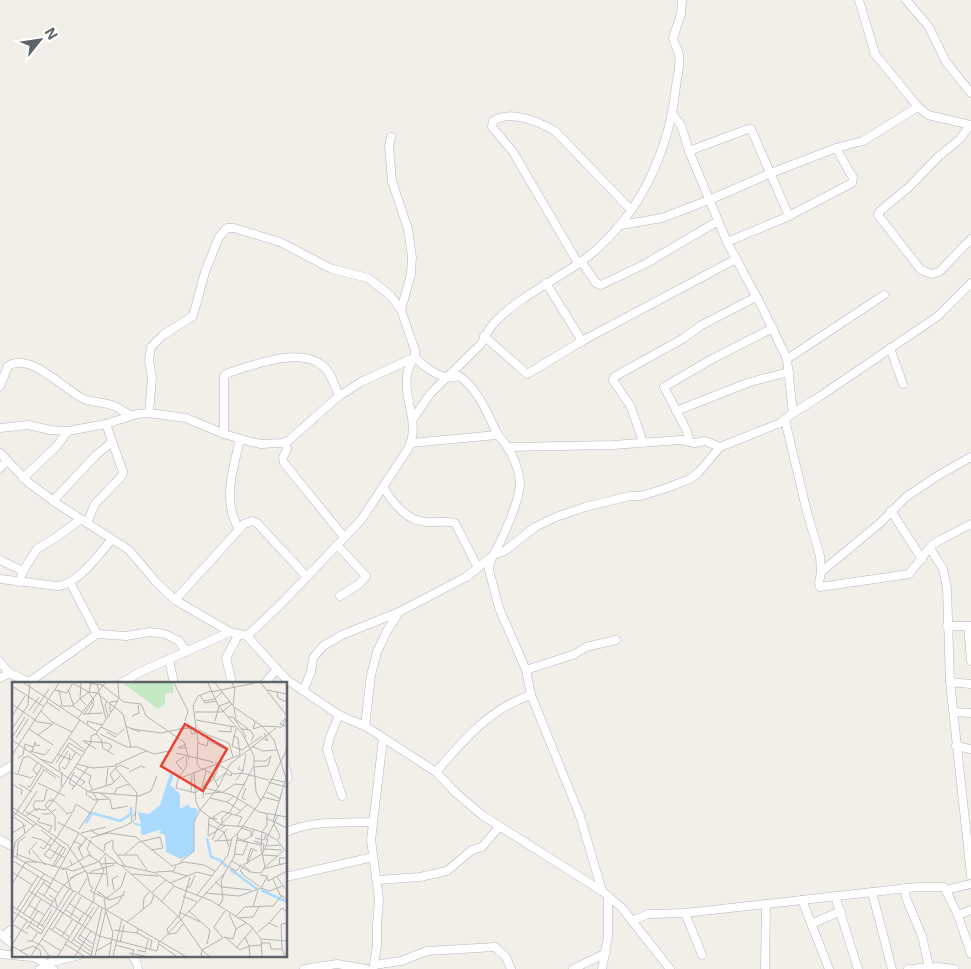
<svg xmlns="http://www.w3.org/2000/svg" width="971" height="969" viewBox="0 0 971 969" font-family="Inter,sans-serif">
<rect width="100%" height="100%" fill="#f1efe8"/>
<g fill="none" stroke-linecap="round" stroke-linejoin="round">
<g stroke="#b5b8bc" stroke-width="9">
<g id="street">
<path d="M859,0l16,54 43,53 10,8 43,10"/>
<path d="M906,0l23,27 17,35 25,31"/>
<path d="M673,115l8,10 8,26 38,91 34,63 26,54 6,54"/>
<path d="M970,125l-10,14 -22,18 -29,30 -30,25 -1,3 43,55 11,4 7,-2 32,-33"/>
<path d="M391,137l-2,9 3,35 16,48 4,28 -1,17 -10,36 14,40v7c7,8 20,18 31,20 4,1 9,0 13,-1 18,12 27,35 36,53 3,8 9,12 13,19 6,9 12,25 12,36 -1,16 -11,39 -18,54 -4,10 -14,22 -13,32l10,38 27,62 5,25 49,121 22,75"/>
<path d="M689,151l59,-22h3l38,87"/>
<path d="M621,225l41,-7 47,-18 62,-27 65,-25 27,-7 55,-34"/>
<path d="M727,242l60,-25 65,-34 1,-5 -17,-30"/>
<path d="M581,261l15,22 5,2 44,-21 73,-43"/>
<path d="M578,263l-65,-111 -21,-25 1,-6c18,-12 47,1 63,11l75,78"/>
<path d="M546,283l36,58"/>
<path d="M484,336l43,38 2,-1 53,-32 154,-82"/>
<path d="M890,348l13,36"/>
<path d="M787,359l97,-64"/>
<path d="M0,386l8,-20c21,-14 54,21 72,31 12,7 24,4 34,9 6,2 10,7 17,9"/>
<path d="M676,411l74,-29 39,-10"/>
<path d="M149,413l3,-35 -3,-18 2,-13 12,-12 30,-19 12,-44 14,-35 8,-9h7l46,14 52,27 36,9 23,18 10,14"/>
<path d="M413,419l17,-25 51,-50c4,-7 7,-15 14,-22 24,-25 59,-41 87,-61 56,-41 87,-108 94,-175 1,-9 5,-22 3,-31 -1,-6 -5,-11 -6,-17l8,-24 1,-14"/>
<path d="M785,420l22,92 13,44 1,16 -2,11 1,4 89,-13 23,-29 10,-6 29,-15"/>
<path d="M0,428l28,-3 22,5 18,1 38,-7 31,-10 12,-1 37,5 38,16 27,8 10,2 21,-1 6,-2 51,-45 22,-14 54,-25"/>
<path d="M224,434v-58l4,-3c25,-8 71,-26 94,-8 9,7 13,21 17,31"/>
<path d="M285,442l2,7 -4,9 1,5 60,74"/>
<path d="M643,442l-12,-35 -18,-27 1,-3 70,-39 16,-12 56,-29"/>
<path d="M690,442l-4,-13 -22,-42 48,-28 61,-31"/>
<path d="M411,443l86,-8"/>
<path d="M508,447l105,-2 68,-5 14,3 10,-2 15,6"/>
<path d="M0,453l29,30 30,22 70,45 27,32 19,18 55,32 17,4 39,43 53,36 26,11 71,46 20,21 26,22 120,76 20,17 48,61"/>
<path d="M0,468l7,-7"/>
<path d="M23,478l33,-31 12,-16"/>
<path d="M383,487c8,13 21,31 37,34 11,3 24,-1 35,2l23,45"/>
<path d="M53,501l43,-46 16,-13"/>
<path d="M891,511l31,48"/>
<path d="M87,523l8,-19 27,-28 1,-4 -17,-48"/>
<path d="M239,529c-17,-28 -6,-59 1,-90"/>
<path d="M337,545l29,31 -7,8 -19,12"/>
<path d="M930,548l13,21 4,19 3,94 21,193"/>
<path d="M0,560l23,11"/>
<path d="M821,572l58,-48 27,-27 33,-22 32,-18"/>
<path d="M0,579l57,7c20,-1 43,-32 55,-47"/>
<path d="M19,582l4,-11 14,-22 21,-13 23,-17"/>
<path d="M70,582l27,52"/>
<path d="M175,600l69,-76 8,-3 5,2 49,53"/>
<path d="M947,626h24"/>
<path d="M968,626l3,35"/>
<path d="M247,636l35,-33 79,-83 47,-71c13,-26 -5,-49 -1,-74 1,-7 4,-13 8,-18"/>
<path d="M169,660l5,23"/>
<path d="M0,662l9,11"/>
<path d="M526,670l34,-11 15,-5 11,-7 30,-7"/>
<path d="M0,678l9,-5 18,8 5,-1 65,-46 29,2 23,-4 16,2 14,7 7,11"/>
<path d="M950,682l21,2"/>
<path d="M122,683l16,-10 92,-41"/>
<path d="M232,683l-6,-25 13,-24"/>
<path d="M265,683l12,-14"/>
<path d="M304,689l7,-17 2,-14 10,-12 19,-11 57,-23"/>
<path d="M954,712l17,1"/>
<path d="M339,715l-9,22 -3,12 15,47"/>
<path d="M365,726l6,-51 6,-23 10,-21 12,-19 67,-35 28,-22 12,-5 29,-23 21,-10 29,-10 45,-11h10l24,-7 26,-10 9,-7 21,-25 60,-24 13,-10 26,-16 119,-81 33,-33"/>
<path d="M956,746l15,3"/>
<path d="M286,769l2,8 -2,3"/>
<path d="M436,772c27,-31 54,-64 95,-77"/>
<path d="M0,773l14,-9"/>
<path d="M286,832c28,-12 57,-9 87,-10"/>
<path d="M0,840l14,7"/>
<path d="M286,877l87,-20"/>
<path d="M378,880l42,-3 27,-6 25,-21 10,-3 17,-20"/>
<path d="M905,888l1,10 16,38 7,31"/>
<path d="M946,890l25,-6"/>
<path d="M872,892l20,77"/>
<path d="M835,896l23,73"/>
<path d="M685,913l17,42"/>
<path d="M958,915l13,-5"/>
<path d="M632,921l16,-7 37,-1 117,-13"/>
<path d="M811,924l30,-13"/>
<path d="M0,934l14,11"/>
<path d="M3,936l11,-8"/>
<path d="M0,954l32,3"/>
<path d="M30,955l17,9 6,5"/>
<path d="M131,955l5,6 2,8"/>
<path d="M374,965l27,-4 26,-10 68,-4 11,10 5,12"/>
<path d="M40,969l11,-7 29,-7"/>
<path d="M304,969l33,-5 29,5"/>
<path d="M373,969l4,-23v-21l2,-26 -8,-59 12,-101"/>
<path d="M573,969l33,-16"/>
<path d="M602,969l6,-33v-40"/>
<path d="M765,969l1,-65"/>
<path d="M829,969l-27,-69 115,-13h27l14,28 13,39"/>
<path d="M908,969l30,-2 16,2"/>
</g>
</g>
<use href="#street" stroke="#fff" stroke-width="8"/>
</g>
<g transform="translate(12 682)">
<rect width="275" height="275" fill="#f1efe8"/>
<path d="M111,1h50v10h-8v11l-7,5z" fill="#c5e8c5"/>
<path d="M158,92h3v5l-3,6 10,9v15l9,-5v3l9,2 -4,14v29l-13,7 -15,-7 -1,-17 -6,-2 3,-4 -18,6 -3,-1v-8l-6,-1 -2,-2 -1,-6 3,6 6,1 -3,-12 11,2 11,-9z" fill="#aadaff"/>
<path fill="none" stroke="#aadaff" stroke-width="2.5" d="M74,141l6,-10 28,8 11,-7v-7M195,156l4,19 9,3 7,7M218,187l27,20M249,208l26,12"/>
<path fill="none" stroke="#b3b3b1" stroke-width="1" d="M12,1l74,49M69,1l-1,16 9,-7 8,1 26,21 8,33M77,1l13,2 22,17 17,2 5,12 38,26 5,17M162,1l14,28 -3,10M196,1l10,22 25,30 11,21v9l-17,33M203,1l19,24 28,19 12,14 12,38 -13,44M220,1l3,6 -2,16M249,1l26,33M62,2l15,8 2,-9M85,2l9,35M0,4l31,20M56,7l6,18 8,5M43,8l12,3 6,-10M47,8l3,15M255,8l20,4M199,10l44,-9M265,10l1,6 9,4M188,13l5,8 12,-2M95,19l-2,4 3,11M192,19l11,-2 7,-7M35,20l13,9M0,22l26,18 14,2M48,24h12l8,-7 6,6M222,25l2,13 12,9M17,29l10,-14M29,29l11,11 20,10M98,30v-10l8,-1M183,30h27l10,-8M21,31l16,-24M71,32l20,-1M72,32l10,-14 -6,-8M76,33l6,-11 -3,-2M0,34l13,-20M120,34l7,-3 -1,-8M216,35h5l13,19 -2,2M66,36l27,-35M274,36l-6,6 7,2M184,38l39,7M203,39l4,-15 11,-4M243,40l-2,7 9,-3M76,42l-1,-3 15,4M113,44l15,6M251,44l19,1 5,-9M89,45l15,7M178,46l2,6 3,-1 -2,-6M224,46l-4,18 10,4 20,-14M0,47l16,-24 2,-22M17,47l24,16M120,47l29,4 30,-6M167,47l17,-1M186,47l9,5 1,7 -1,5 -9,-3M229,47l9,1 4,6 -3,5M206,49l13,1v-6M95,50l8,5 9,-8M84,52l5,5 2,9 11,7M88,52l27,13h10l17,7 15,-3M26,53l15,-11M196,53l21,8 4,14M1,54l12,-19M221,54l5,2 2,17M56,55l17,13M4,56l12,-19M250,56l6,3 -4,-8M0,58l77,52 50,4 12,-5 6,-15M196,58l15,8M71,59l25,2 4,3 -4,5M71,59l13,8M57,61l15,9M174,62l-8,4h9M55,64l14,10M240,64l11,5 14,-1M239,66l25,-20M18,69l15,4 5,-6M20,69l3,-9 1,4 4,-1M164,71l37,9M45,72l14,6 5,-8M0,73l47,-72M6,76l5,-3 2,-11 8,3M28,77l12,4 28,-43M242,79h12l5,-5M203,80l19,12 8,-1 27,7M25,81l-4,7 5,5M44,81l13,-20M65,82l16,4 24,-2M103,83l31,-14M242,84l2,26 5,9M50,85l3,2 4,-7 1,-9M63,85l16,9 -2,6 3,7M242,85l14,-1 3,-10M103,86l22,25 -2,27M190,86l10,6 6,13M31,87l13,9M189,87l-4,-5 1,-23 -5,-35 5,-10 13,-5M170,88l-6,-8 8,-5M48,89l-1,-6 9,-14M231,89l3,-17M117,90l12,-6 4,2M182,90l2,30 4,8 21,15 25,2 19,6 12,7 10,13M2,91l17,5 2,-2M6,91l5,-15 5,-2 32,22M62,93l11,7 -4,3M167,96l8,-13 -1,-8M202,96l7,-17M258,97l15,3M224,98l7,-9 -5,-2 2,-3M204,99l9,-8 6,3 1,-3M102,100l-4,-8 6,-6 4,-3 9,4M256,100l18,5M26,101l27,13M0,102l10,6 -1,5M7,102l13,8M94,103l2,-17M15,104l3,1 12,-21M49,105l1,-15M62,105l14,-20M193,106l27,7 27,17 28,5M60,108l2,-4 -5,-3 5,-11M189,108l5,-19M75,109l-1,3 8,6 14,-1M77,109l23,-7 8,-8M184,110l18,-13M211,110l12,-8 10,1M255,110l14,7M88,111l10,6 2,10 16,-3M179,111l1,-18M184,111l-20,-5 2,-9 62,-24M102,112l3,-6 12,-4M193,112l17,-2M222,114l-7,6 14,9M250,115l17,4M39,116l16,15M191,116l1,-13 8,-11M198,116l17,4M234,118l-4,-2 4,-10M41,119l-4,-1 -4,6 10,10v15M0,125l57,39M28,126l-4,3 -3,-6 2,-4h9l3,-12M188,128l18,-22 12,-24 21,-16M0,129l22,15M14,130l14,7 -3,2M11,131l14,-22M78,131l8,-13 -5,-7M217,131l9,-15M30,132h7l7,-5M54,132l7,-2 3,-8 11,7M224,133l12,-11M0,134l11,7 2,10M2,134l30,-46M14,134l9,-7 11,1 8,-10 37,-58v-6l5,-2 18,-26 5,-10 -1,-15M200,136l10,-7 20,6 -4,9M254,136l21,10M205,137l-8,-1 -1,18 18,-11M26,140l14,4 -3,6M45,140l22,11M196,142l16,8 5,15M262,142l6,12 -2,4M210,144v-8l6,-5M229,146l10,3v5M67,147l11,-16 -3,-2M29,148l19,15M78,148l9,5 10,-2 27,4 36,29 12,-4 20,3 11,6M250,150l5,-7v-12M0,151l14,-8M69,151l25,-6M20,155l10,3 9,6 -2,3 16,9M79,156l34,-12 7,-4 -1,-5 5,-4M243,156l9,2 2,-6M256,157l-2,7 14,-1M79,158l-4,9 4,7M200,158l6,-13 14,-13M225,158l24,5M232,158l8,-4 2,-7M254,158l12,-25M61,159l9,4 5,-8M202,159l18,-1M205,159l10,-12M242,159l10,3 -1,6M39,164l21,-32M28,165l4,2 7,-11M57,165l18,26 20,1 1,13M37,167l-5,6 7,4 9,-14 3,2M67,167l3,-4 -4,2 5,11M253,167l17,1M20,168l13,15M92,169l1,-7 8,-4v9l12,17M4,172l21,8M113,172l14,-12 21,-5 3,11 -12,2M223,172l8,1 5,-13 -11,-4M0,173l173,101M18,173l-1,-4 8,-9M106,173h19l10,15M251,173l15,1M93,175l2,17M5,176l1,-16 7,-5M1,179l38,23M87,179l5,9 -10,23 16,7M220,179l18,11 11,1 4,-6 -4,-19 1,-16M235,179l4,-13 6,3M13,180h14l34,9 25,-9 8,-9M168,180l14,-11v-29l6,-12M0,181l3,-21 22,-19M89,182l16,-1M235,182l6,-14M60,183l17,-10 9,6M109,183l58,52M231,183l19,-11 4,-8M268,183l-1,-7h8M164,184l-3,6 14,4M216,184l8,5 6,-7M40,185l11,-20 3,2M42,185l12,-18M253,185l18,-16M251,187l23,-6 1,-6M50,188l10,-5 -2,-5M54,189l5,19M0,190l20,13M144,190l17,-1M75,191l3,13 3,2M229,191l19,14M231,191l-3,-2 4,-5 6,5M78,192l2,-3 22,-6M120,192l26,2M248,193l7,1 1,5 19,-10M178,195l-11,40 23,33 -1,6M265,195l10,14M58,196l15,-7M261,197l7,16 7,4M203,200l7,5 29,3M31,201l15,10M158,201l27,-11 15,4M0,202l13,-21M174,205h4l5,-12M249,206l8,3 14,-5M102,208l-2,-11 6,-3M17,209l70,45 58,15 2,-10M26,210l15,10M139,211l15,-13M193,211l34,3 22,-8 6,-11M66,212l9,-16M88,212l-3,-3 13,9 14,-5M37,213l6,4 2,8M185,213l31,-40 4,-17 6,-5M32,214l35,-63 41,32 36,8 20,14 36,14 39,25 10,13 1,17M171,214l14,6M149,220l13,-16M57,221l22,15M17,223l15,10M0,224l32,21M207,224l4,-7 -2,-17 3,-8M241,225l5,-17M5,227l21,-33M131,227l1,-11 5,-6M54,228l15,10M94,228l-2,-10 17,-13 5,-15M0,229l30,19M177,229l21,19 -3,14M94,230l7,21 -4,23M167,230l21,10M11,232l22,-34M73,232l9,-14v-7l-4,-2 3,-3M217,232l7,15 10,-6M58,235l11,-20M223,235l10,-10 28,-1 9,-11M18,236l11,-19M226,236l15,-1 6,-10M115,240l24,-19 3,-8M257,241l13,-15 5,4M17,244l12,8 28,-45M30,244l10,-16M25,245l26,-41 14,-12M43,245l15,10M37,246l43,28M15,247l11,-18M126,247l-1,4 15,8 -2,8M40,248l24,-36M102,248l23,3M246,250l11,-9 9,4M16,252l-16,-10 32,-50M157,252l7,-1 8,-10M68,253l13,9M157,253l-2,-6 11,-13M50,254l11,-17M212,255l9,2 3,-10M213,255l15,13 9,-4 -4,-9M66,256l21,-32M66,256l14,10M30,257l19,12M61,257l19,13M249,257l26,2M15,259h5l6,-9M20,259l10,5 7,10M148,260l64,-68 10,-17 4,-24 24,-34 25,-50M59,261l23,-36M108,261l4,-18M250,261h8l1,6h11l3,7M53,262l19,12M147,262l17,12M0,263l15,-24M103,263l19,5 -2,6M0,264l17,10M224,266l17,-20M270,267l-1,-25 6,-1M125,268l8,2 3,-12M8,269l13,-5 7,4 1,6M84,269l16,-9M117,271l16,3M19,274l42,-65M46,274l26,-43M63,274l16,-25M79,274l11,-48M83,274l11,-46 12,-7 7,-12M101,274l9,-37M197,274l-7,-6 21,-12 -9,-11 11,-16M238,274l-1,-10 13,-1"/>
<path fill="#ea4335" fill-opacity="0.15" stroke="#ea4335" stroke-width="2.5" d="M173,42l42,25 -24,42 -42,-25z"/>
<rect width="275" height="275" fill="none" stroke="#5f6368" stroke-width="2.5"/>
</g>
<g transform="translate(40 40) rotate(60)" stroke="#ffffff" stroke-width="4" paint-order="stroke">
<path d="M0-4L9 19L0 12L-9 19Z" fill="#5f6368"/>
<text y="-8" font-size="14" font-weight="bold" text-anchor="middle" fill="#5f6368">N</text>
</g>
</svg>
